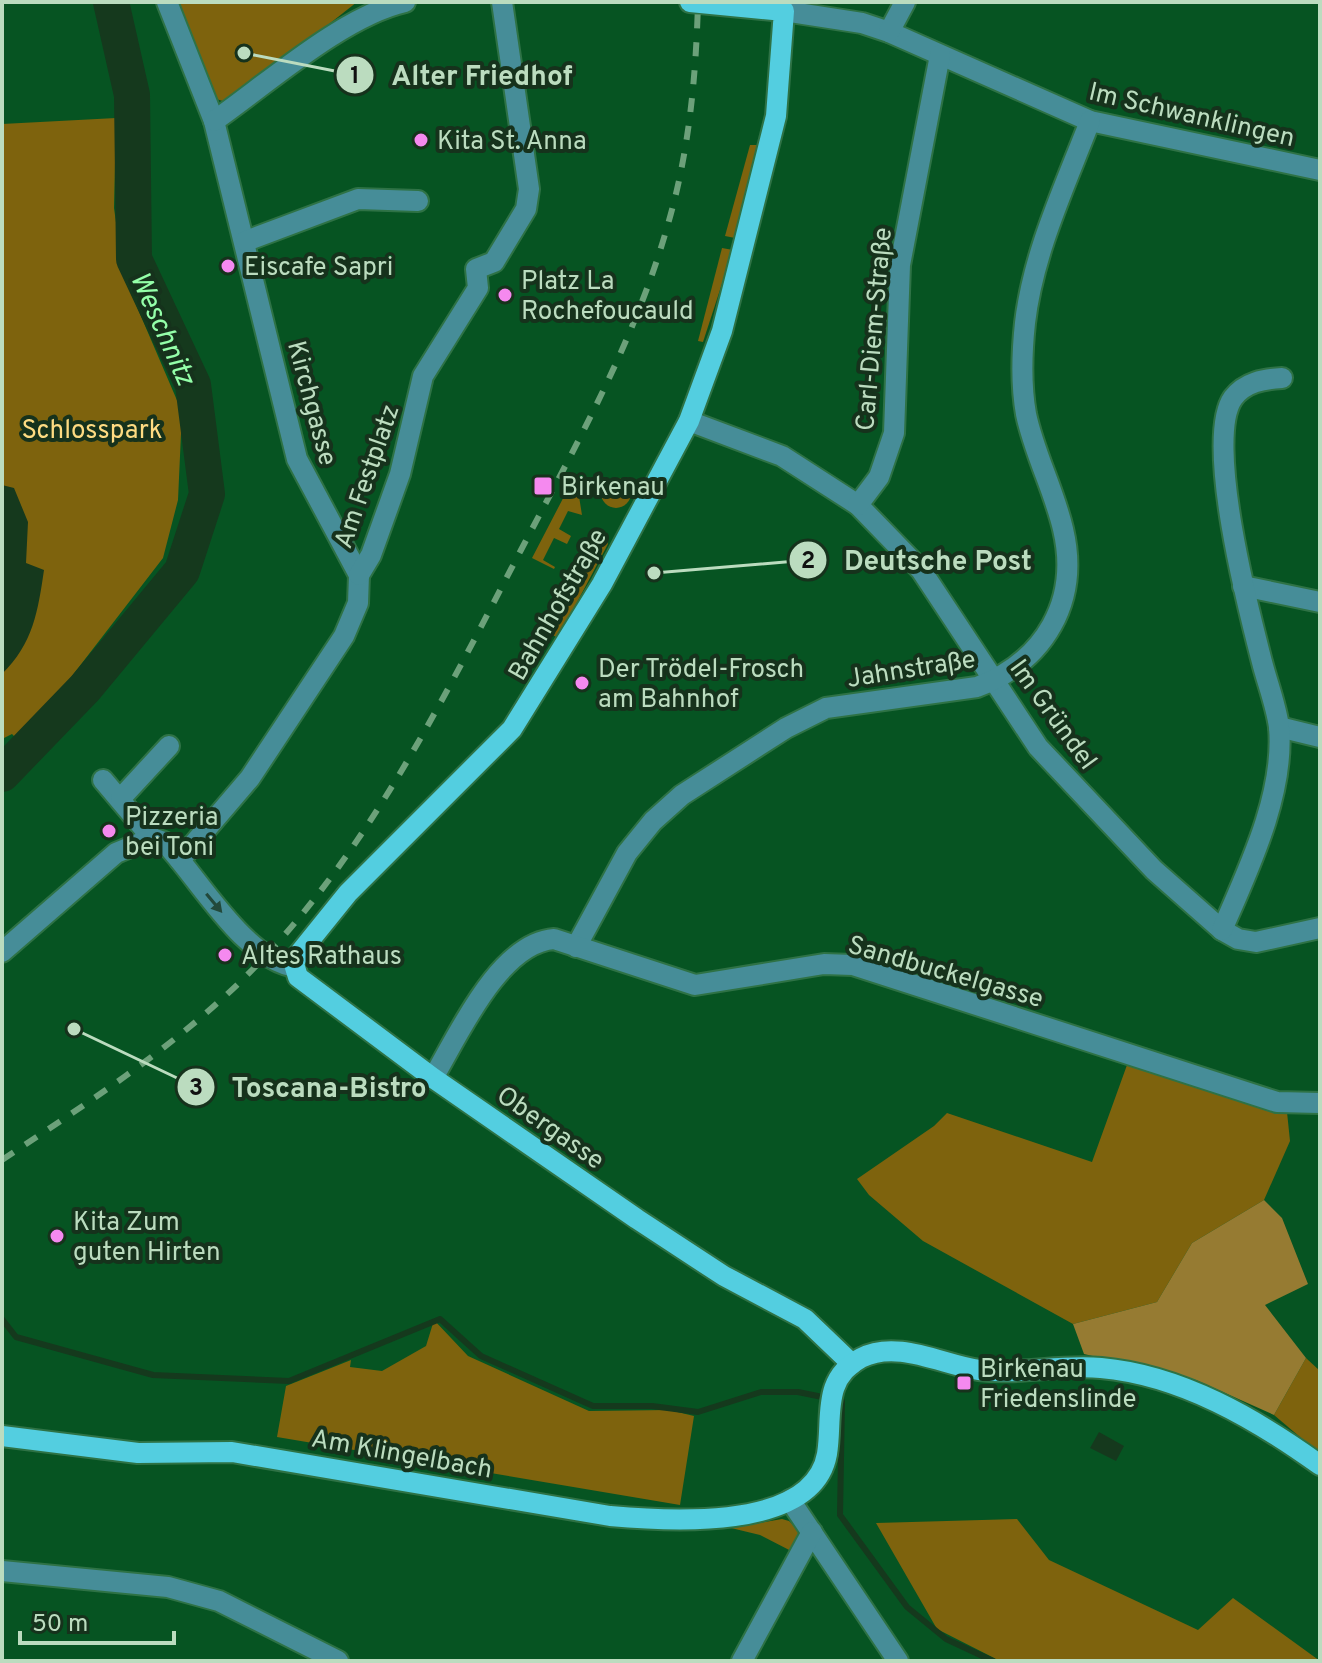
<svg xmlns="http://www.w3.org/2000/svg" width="1322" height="1663" viewBox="0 0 1322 1663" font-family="Overpass,sans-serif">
<rect width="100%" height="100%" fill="#065422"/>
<g fill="#7e630d">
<path d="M176,2h181l-128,101 -16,-5z"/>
<path d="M116,118l-2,90 7,50 10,35 51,119 -4,88 -15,58 -128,166 -18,15 -5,-5 -10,5v-615z"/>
<path d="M750,145h7l-22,93 -10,-2z"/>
<path d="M722,248l11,2 -30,92 -5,-1z"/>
<circle cx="616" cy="493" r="15"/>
<path d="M571,483l7,7 4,25 -14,-4 -9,18 12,7 -4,8 -13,-6 -11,22 12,7 -1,2 -22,-11z"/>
<path d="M596,531l8,2 4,11 -50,94 -16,-9 11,3 18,-33 -10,-6 3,-6 10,5 12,-23 -9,-5 3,-6 10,5 12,-23 -9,-6z"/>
<path d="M1127,1065l160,47 3,29 -26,59 -72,43 -35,59 -84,22 -150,-83 -54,-46 -12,-16 77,-53 13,-13 145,49z"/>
<path d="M434,1320l34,36 121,55 80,-1 25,6 -14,89 -403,-68 9,-51 65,-26 -1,7 32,4 44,-25z"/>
<path d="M1306,1358l14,13v83l-46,-39z"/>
<path d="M782,1519l7,2 10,9 1,11 -5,12 -35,-18 -29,-7z"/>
<path d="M1017,1519l32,41 149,70 35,-32 87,63h-320l-63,-32 -61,-106z"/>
</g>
<path fill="#967b32" d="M1264,1200l18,18 26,66 -43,21 41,53 -32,57 -78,-35 -112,-26 -11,-30 84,-22 35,-59z"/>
<g fill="#15391d">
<path d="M2,485l12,3 14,34 -2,41 18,7c-6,41 -11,74 -42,104z"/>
<path d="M1099,1432l25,14 -8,15 -26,-13z"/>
</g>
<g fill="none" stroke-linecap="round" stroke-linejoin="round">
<path stroke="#15391d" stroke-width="6" d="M2,1319l14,18 137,38 136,6 151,-62 41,37 112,50h59l46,6 63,-20h37l44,9 -2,114 67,92 39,32 47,22"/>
<path stroke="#15391d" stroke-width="36" d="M2,774l83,-86 97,-117 25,-77 -14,-109 -59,-126 -2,-164 -21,-93"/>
<g stroke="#2e7245" stroke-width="24">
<g id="minor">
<path d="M167,2l47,119 83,338 62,116 -1,28 -14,33 -94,142 -70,82"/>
<path d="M785,2l-1,9 78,12 27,9 201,89 230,49"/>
<path d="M889,32l16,-30"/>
<path d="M214,121c53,-37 129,-105 191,-119"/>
<path d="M246,241l112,-42 60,2"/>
<path d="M689,421l93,35 76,49 63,65 117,177 116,123 68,60 16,9 18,3 64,-14"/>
<path d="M858,505l21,-28 15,-44 6,-168 40,-210"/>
<path d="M359,575l12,-20 29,-81 23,-98 55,-88 -2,-19 18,-7 32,-53 3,-20 -27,-187"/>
<path d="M1243,586l77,16"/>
<path d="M1279,727l41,10"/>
<path d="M103,780l49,58"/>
<path d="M121,798l48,-52"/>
<path d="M1222,930c26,-60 63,-136 57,-203 -3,-22 -12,-45 -17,-65 -13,-50 -58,-223 -29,-264 12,-16 31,-19 49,-20"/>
<path d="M576,947l51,-94 26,-32 29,-26 104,-67 40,-20 151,-21c68,-26 103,-86 86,-158 -9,-39 -29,-76 -37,-115 -5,-28 -4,-63 -1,-91 8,-70 40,-137 65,-202"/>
<path d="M2,952l114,-99 36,-15 12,4c35,36 78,115 130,125"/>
<path d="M433,1078c25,-42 66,-135 121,-139l141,46 129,-21 29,1 424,137 43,1"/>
<path d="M790,1500l108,161"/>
<path d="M2,1571l166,16 51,14 119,60"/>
<path d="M742,1661l70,-129"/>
</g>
</g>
<g stroke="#2e7245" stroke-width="24">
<g id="major">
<path d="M690,2l94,9 -8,105 -54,215 -33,90 -87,163 -90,145 -164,164 -50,62 -4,9 4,13 135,101 204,141 87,57 81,43 47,45"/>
<path d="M2,1436l136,17 94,-1 378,64c56,5 203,16 217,-62 6,-36 -6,-75 34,-96 36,-19 82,7 118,12 40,5 82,-6 122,-2 80,7 155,51 219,97"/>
</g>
</g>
<use href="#minor" stroke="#468d98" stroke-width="20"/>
<use href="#major" stroke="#53cee0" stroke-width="20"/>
<path stroke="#6ca17a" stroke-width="6" stroke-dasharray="14 14" stroke-linecap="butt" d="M2,1160c81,-54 165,-108 236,-176 126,-122 203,-281 283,-434 55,-105 115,-211 147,-326 21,-72 28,-147 30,-222"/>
</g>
<defs><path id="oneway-solid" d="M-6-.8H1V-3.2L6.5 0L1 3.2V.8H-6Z" transform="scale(2)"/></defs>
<use fill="#22493b" href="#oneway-solid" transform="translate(214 903) rotate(50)"/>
<g fill="#f589ef" stroke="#16321c" stroke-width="3">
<circle cx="421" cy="140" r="8"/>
<circle cx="228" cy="266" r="8"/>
<circle cx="505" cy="295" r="8"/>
<rect x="533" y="476" width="20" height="20" rx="4"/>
<circle cx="582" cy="683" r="8"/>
<circle cx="109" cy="831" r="8"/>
<circle cx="225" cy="955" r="8"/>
<circle cx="57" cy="1236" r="8"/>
<rect x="956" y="1375" width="16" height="16" rx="4"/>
</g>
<g text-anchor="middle" stroke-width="8" stroke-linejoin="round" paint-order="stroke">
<g font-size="26" fill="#bbdcbf" stroke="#16321c">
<text transform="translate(1192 114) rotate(13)" y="9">Im Schwanklingen</text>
<text transform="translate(873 329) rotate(-85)" y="9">Carl-Diem-Straße</text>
<text transform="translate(313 403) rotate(75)" y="9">Kirchgasse</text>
<text transform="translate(366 476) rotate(-71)" y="9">Am Festplatz</text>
<text transform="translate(557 604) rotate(-60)" y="9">Bahnhofstraße</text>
<text transform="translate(911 668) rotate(-9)" y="9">Jahnstraße</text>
<text transform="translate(1054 714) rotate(54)" y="9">Im Gründel</text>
<text transform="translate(946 971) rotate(16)" y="9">Sandbuckelgasse</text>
<text transform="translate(551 1127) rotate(35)" y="9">Obergasse</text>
<text transform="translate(402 1453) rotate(10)" y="9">Am Klingelbach</text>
</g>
<g font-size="26" fill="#bbdcbf" stroke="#16321c" text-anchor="start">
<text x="437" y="149">Kita St. Anna</text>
<text x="244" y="275">Eiscafe Sapri</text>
<text x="521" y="289">Platz La<tspan x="521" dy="30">Rochefoucauld</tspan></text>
<text x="561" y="495">Birkenau</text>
<text x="598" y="677">Der Trödel-Frosch<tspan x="598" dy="30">am Bahnhof</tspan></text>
<text x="125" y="825">Pizzeria<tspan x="125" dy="30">bei Toni</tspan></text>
<text x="241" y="964">Altes Rathaus</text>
<text x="73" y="1230">Kita Zum<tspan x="73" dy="30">guten Hirten</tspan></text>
<text x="980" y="1377">Birkenau<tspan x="980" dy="30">Friedenslinde</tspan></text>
</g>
<g font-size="26" fill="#fedb82" stroke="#16321c">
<text x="92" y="438">Schlosspark</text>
</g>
<g font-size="28" font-style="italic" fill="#94ffa9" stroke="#16321c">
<text transform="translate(164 328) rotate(66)" y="10">Weschnitz</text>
</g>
</g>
<path fill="none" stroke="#bbdcbf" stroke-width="3" d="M244 53L355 75M654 573L808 560M74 1029L196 1087"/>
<g fill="#bbdcbf" stroke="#16321c" stroke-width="3">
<circle cx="244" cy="53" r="8"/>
<circle cx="654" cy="573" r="8"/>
<circle cx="74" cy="1029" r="8"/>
<circle cx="355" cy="75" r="20"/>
<circle cx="808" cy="560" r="20"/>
<circle cx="196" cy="1087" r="20"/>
</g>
<g font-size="24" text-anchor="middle" font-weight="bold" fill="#111">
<text x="355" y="83">1</text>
<text x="808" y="568">2</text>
<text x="196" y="1095">3</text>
</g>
<g font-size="28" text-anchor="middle" font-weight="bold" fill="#bbdcbf" stroke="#16321c" stroke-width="8" stroke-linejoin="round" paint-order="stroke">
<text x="482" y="85">Alter Friedhof</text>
<text x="938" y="570">Deutsche Post</text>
<text x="329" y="1097">Toscana-Bistro</text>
</g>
<rect width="1322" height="1663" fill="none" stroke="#bbdcbf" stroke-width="8"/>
<path d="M20 1631v12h154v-12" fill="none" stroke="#bbdcbf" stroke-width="4"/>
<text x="32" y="1631" font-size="24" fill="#bbdcbf" stroke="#16321c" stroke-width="6" paint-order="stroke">50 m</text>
</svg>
